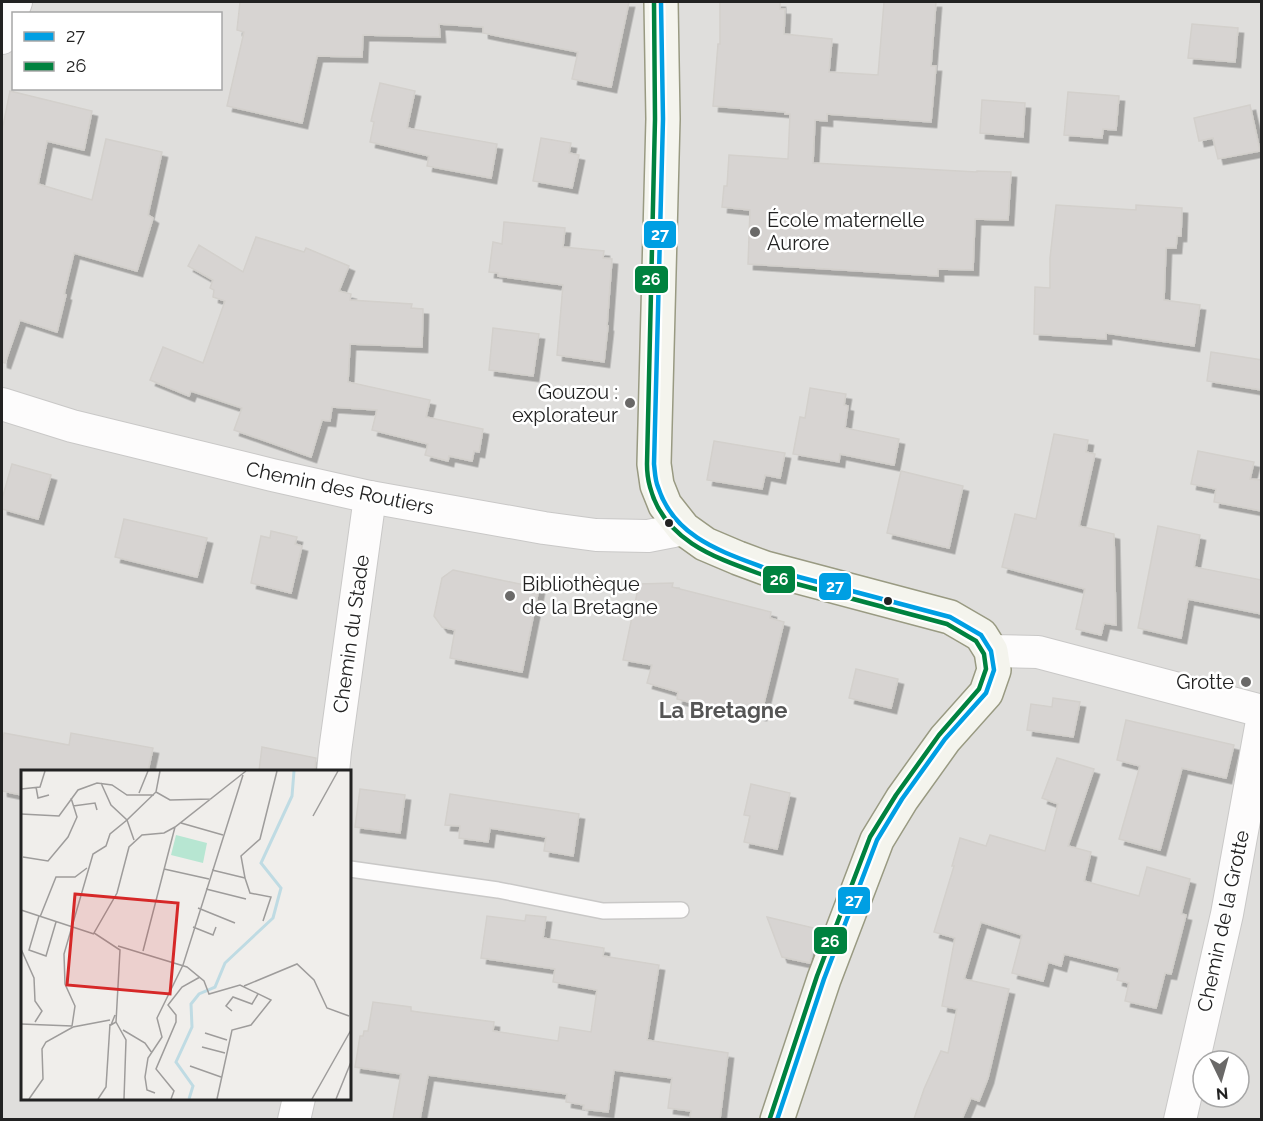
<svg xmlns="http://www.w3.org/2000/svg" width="1263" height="1121" viewBox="0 0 1263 1121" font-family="Raleway,sans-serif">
<defs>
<filter id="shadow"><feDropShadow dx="5.5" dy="5.5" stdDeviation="0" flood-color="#0004"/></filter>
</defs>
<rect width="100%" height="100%" fill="#f0eeeb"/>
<path fill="#dfdedc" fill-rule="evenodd" d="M2,2h1259v1117l-1259,1zM14,14h206v74h-206zM22,772h328v326h-328zM1203,1061h36v36h-36z"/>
<g fill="#d7d4d2" stroke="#d3d0cc" stroke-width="1.5" filter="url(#shadow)">
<path d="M240,2h389l-18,85 -39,-8 6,-27 -95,-19v-6l-44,-3 1,13 -77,-2 -1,22 -45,-1 -15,67 -75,-17 17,-74 -7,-2z"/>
<path d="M720,2h60v7h5l-1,25 48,5 -3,33 49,3 6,-73h52l-5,64h5l-5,56 -104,-8v7l-12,-1 -2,43 164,9v-1l34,1 -3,48 -33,-1 -2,51 -35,-1v7l-190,-12 2,-54 -28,-3 2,-21h3l2,-31 59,4 2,-45h-5v-2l-72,-6 5,-62h2z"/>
<path d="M1192,24l46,4 -3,34 -47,-4z"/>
<path d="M380,83l35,8 -8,37 90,16 -6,34 -64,-12 2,-10 -59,-14 4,-20 -3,-1z"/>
<path d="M10,91l82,20 -8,39 -37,-9 -9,43 54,16 14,-61 56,13 -14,63 5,3 -16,53 -63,-18 -10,41 2,1 -9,37 -37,-12 -15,43 -3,-1v-231z"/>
<path d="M1068,92l51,4 -3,34 -13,-1 -1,9 -38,-3z"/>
<path d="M982,100l43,3 -2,34 -43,-4z"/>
<path d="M1250,105l10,46 -42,8 -5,-21 -14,3 -5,-23z"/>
<path d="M541,138l30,5 -2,10 10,2 -7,33 -39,-7z"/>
<path d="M1056,205l80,5v-5l46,3 -1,28h-4l-1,12h-10l-2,52 36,5 -6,41 -88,-13v6l-72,-5 1,-47 15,1v-30z"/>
<path d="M504,222l61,6 -2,19 41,4 -1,7 9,1 -5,67h1l-4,36 -47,-7 6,-70 -65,-9v-3l-9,-1 4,-30 9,2z"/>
<path d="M256,237l48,15 2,-4 43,18 -10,25 12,3 -1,6 62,4 -1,4 12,1 -1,38 -72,-3 -2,38 82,18 -4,17 57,12 -4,23 -5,-1 -2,10 -23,-5 -1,5 -23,-6 3,-11 -56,-14 5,-20 -45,-3 -2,14 -8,-1 -11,37 -77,-27 8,-22 -51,-17 -2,5 -39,-16 13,-33 40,16 22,-62 -12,-4 1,-7 -4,-2 3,-8 -25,-14 11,-21 44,27z"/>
<path d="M493,328l46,6 -6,42 -44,-6z"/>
<path d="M1211,352l51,8v30l-55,-9z"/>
<path d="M810,388l36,6 -2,11 4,1 -3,22 54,11 -5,26 -54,-11 -1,8 -46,-8 7,-37 5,1z"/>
<path d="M1054,434l34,6 -2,12 9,2 -16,72 35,8 2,91 -12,-2 -3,12 -25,-6 9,-40 -83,-22 13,-53 21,5z"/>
<path d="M714,441l71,12 -5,25 -15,-3 -3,14 -55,-9z"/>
<path d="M1198,451l56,11 -4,17 12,1v31l-48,-9 2,-13 -25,-5z"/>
<path d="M12,464l39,11 -13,44 -36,-10v-10z"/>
<path d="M901,471l62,15 -14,62 -62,-15z"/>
<path d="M124,519l83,19 -10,39 -82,-20z"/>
<path d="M1158,526l42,9 -6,32 68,13v34l-74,-15 -7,39 -43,-10z"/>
<path d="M271,531l26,6 -2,7 7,2 -11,47 -40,-10 10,-47 9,2z"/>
<path d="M453,570l86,18 -17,84 -72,-14 5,-28 -13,-3 -8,-11 8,-38z"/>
<path d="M673,583l-1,4 99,25 -1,6 14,4 -23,93 -40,-9 -1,4 -43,-11 1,-7 -31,-9 5,-18 -29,-5 16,-76z"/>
<path d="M856,669l42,10 -7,29 -42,-10z"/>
<path d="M1053,698l27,4 -7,35 -46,-7 4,-26 21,3z"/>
<path d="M1126,720l108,25 -8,33 -44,-10 -22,82 -41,-11 21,-73 -23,-6z"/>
<path d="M4,733l65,12 2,-12 82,15 -5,23h-126v24l-20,-4v-47z"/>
<path d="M262,747l54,11 -1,13h-56z"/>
<path d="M1057,758l37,11 -26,77 23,6 -7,29 55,15 8,-29 43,12 -9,35 5,1 -15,59 -6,-1 -9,35 -31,-7 4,-18 -12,-3 3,-12 -56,-14 -3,12 -13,-4 -5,19 -31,-8 10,-38 -41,-13 -17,57 45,10 -21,89 -9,23 -8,-3 -9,21h-48l10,-30 17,-38 7,2 9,-44 -15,-3 13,-68 -21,-6 20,-66h-2l8,-28 26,8 4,-11 55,16 13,-47 -16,-6z"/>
<path d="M751,784l39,9 -13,56 -33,-7 6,-26 -6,-1z"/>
<path d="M360,789l45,6 -5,38 -45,-6z"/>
<path d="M450,794l129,20 -6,42 -29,-5 2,-14 -56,-9 -2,14 -29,-4 1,-12 -15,-1z"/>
<path d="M526,915l20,2 -3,21 61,10 -1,8 56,9 -12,75 81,13 -8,66h-30l1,-8 -23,-3 4,-30 -58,-8 -6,42 -25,-3 1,-4 -18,-3 1,-8 -139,-19 -8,44h-27l8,-45 -46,-7 5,-31h3l1,-5h4l5,-29 38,5v4l83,11 -1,9 65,10 2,-14 31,5 6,-42 -44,-8 2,-13 -74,-11 6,-42 38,5z"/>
<path d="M767,917l51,12 -8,34 -28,-6z"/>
</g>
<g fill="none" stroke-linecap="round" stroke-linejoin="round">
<g stroke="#c9c8c7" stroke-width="18">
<path id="service" d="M350,869l148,21 105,21 78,-1"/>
</g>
<g stroke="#c9c8c7" stroke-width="34">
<g id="minor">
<path d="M2,38l14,-36"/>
<path d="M2,404l70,22 200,49 98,22 174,31 52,7 52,1 36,-7"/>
<path d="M991,651l47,1 224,59"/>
<path d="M333,772l2,-21 35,-254"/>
<path d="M294,1120l5,-22"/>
<path d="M1180,1120l47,-206 35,-193"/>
</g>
</g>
<g stroke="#999a82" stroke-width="36">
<path id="secondary" d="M661,2l2,117 -9,345 3,21 8,20 19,24 21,15 33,14 27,10 185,49 31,18 10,16 3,19 -8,23 -41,46 -43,60 -25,41 -53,139 -47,141"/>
</g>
<use href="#service" stroke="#fdfcfc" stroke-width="15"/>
<use href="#minor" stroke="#fdfcfc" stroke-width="32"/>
<use href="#secondary" stroke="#f4f4ed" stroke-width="33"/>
<g stroke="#fff" stroke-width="9">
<path id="bus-1" d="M661,2l2,117 -9,345c1,8 1,16 4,23 16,50 62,64 107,81l185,49 31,18 10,16 3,19 -8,23 -41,46 -43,60 -25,41 -53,139 -47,141"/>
</g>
<g stroke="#fff" stroke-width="9">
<path id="bus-2" d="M654,2l1,117 -8,345c0,7 1,16 3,23 14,54 66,71 113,88l184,49 29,17 8,13 2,15 -7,20 -40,46 -43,60 -26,42 -53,139 -47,142"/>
</g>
<use href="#bus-1" stroke="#009fe3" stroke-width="4.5"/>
<use href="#bus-2" stroke="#00823f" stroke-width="4.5"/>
</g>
<g fill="#6a6968" stroke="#fff" stroke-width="2">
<circle cx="755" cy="232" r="6"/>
<circle cx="630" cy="403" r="6"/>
<circle cx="510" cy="596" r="6"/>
<circle cx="1246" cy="682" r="6"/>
</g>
<g fill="#222" stroke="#fff" stroke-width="2">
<circle cx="669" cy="523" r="5"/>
<circle cx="888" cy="601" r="5"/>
</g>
<g text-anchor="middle" stroke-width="5" stroke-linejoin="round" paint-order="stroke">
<g font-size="20" fill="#222" stroke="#fff" text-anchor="start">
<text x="767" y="227">École maternelle<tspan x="767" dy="23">Aurore</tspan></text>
<text x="618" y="399" text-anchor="end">Gouzou :<tspan x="618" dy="23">explorateur</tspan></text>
<text x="522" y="591">Bibliothèque<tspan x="522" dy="23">de la Bretagne</tspan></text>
<text x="1234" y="689" text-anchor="end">Grotte</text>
</g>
<g font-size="20" fill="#222" stroke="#fff">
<text transform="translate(340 488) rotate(12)" y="7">Chemin des Routiers</text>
<text transform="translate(351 634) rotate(-82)" y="7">Chemin du Stade</text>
<text transform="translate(1223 921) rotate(-78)" y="7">Chemin de la Grotte</text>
</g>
<g font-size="22" font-weight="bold" fill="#555" stroke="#fff">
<text x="723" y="718">La Bretagne</text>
</g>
</g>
<g transform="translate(21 770)">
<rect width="330" height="330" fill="#f0eeeb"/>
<path d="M155,65l31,8 -4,20 -32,-8z" fill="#b7e6d2"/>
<path fill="none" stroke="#bfdbe3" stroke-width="3" d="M168,329l4,-13 -17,-24 16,-35 -1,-23 8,-10 16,-7 10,-24 48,-45 8,-30 -20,-25 31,-67 2,-25"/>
<path fill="none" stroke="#9e9c9b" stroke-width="1.5" d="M15,17l2,11 11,-3M0,19l19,-2 5,-16M135,22l14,8 41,-1M118,23l9,-22M52,36l22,-3 2,7M0,44l38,2 19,-26 19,-7 15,2 15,10h27M292,46l25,-45M160,53l42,12M113,70l-7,-20 29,-28 4,-21M2,87l25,4 20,-24 9,-20 -6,-19M143,99l45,10M191,100l33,8 -4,-22 19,-17 17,-68M224,108l5,15 21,4 -8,24M185,119l40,10M177,138l37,15M0,140l73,24M18,146l-10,34 17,6 10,-34M19,147l16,-40h19l12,-9M172,157l20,8 3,-8M97,176l69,21 17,14 5,13 31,-9 31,15 -20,25 -19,5 -15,69M0,179l13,29 1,23 7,10 -7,11M122,181l32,-124M223,216l53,-22 17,16 13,28 22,8M211,241l-6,-5 7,-9 19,7 6,-10M94,245l-4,10 5,-3 4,-72 -26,-17 23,-40 12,-46 13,-12 22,-2 11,-6 71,-56M95,252l10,18 -2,59M0,254l51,2M51,256l3,-20 -10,-22 -1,-30 29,-100 13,-8 4,-12 17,-14 -16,-15 -10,-22M102,260l22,13 7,10M184,263l22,7M181,277l23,6M169,296l31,11M134,323l-8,-3 -2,-13 3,-19 14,-21 -5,-19 26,-53 60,-190M8,329l14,-20 -1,-30 4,-7 27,-15 37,-7M77,329l8,-12 4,-63M150,329l3,-8 -18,-22 20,-47v-7l-8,-10 14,-18 18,-10M291,329l39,-69M315,329l15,-37"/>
<path fill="#d62828" fill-opacity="0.15" stroke="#d62828" stroke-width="3" d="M54,124l103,9 -8,91 -103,-9z"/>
<rect width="330" height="330" fill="none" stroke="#222" stroke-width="3"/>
</g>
<g stroke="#fff" stroke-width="2">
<rect x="643" y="220" width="34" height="29" rx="6" fill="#009fe3"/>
<rect x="634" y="265" width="35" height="29" rx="6" fill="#00823f"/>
<rect x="762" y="565" width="34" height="29" rx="6" fill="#00823f"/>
<rect x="818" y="572" width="34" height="29" rx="6" fill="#009fe3"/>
<rect x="837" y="886" width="34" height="29" rx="6" fill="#009fe3"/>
<rect x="813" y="926" width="35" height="29" rx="6" fill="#00823f"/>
</g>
<g font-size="16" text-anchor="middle" font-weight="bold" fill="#fff">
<text x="660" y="240">27</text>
<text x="651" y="285">26</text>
<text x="779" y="585">26</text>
<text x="835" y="592">27</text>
<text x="854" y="906">27</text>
<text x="830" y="947">26</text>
</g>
<rect width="1263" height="1121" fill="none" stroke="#222222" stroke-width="6"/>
<rect x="12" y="12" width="210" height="78" fill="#ffffff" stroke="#a7a7a7" stroke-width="1.5"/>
<rect x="24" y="32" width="30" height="9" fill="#009fe3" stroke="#a7a7a7" stroke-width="1.5"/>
<text x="66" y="42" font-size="18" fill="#222222">27</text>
<rect x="24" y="62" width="30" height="9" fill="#00823f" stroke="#a7a7a7" stroke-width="1.5"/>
<text x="66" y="72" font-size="18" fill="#222222">26</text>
<g transform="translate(1221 1079) rotate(175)"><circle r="28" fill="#ffffff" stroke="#a7a7a7" stroke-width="1.5"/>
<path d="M0-4.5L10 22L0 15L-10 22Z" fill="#6a6968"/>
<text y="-9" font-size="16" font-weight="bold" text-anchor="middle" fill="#222222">N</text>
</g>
</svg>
